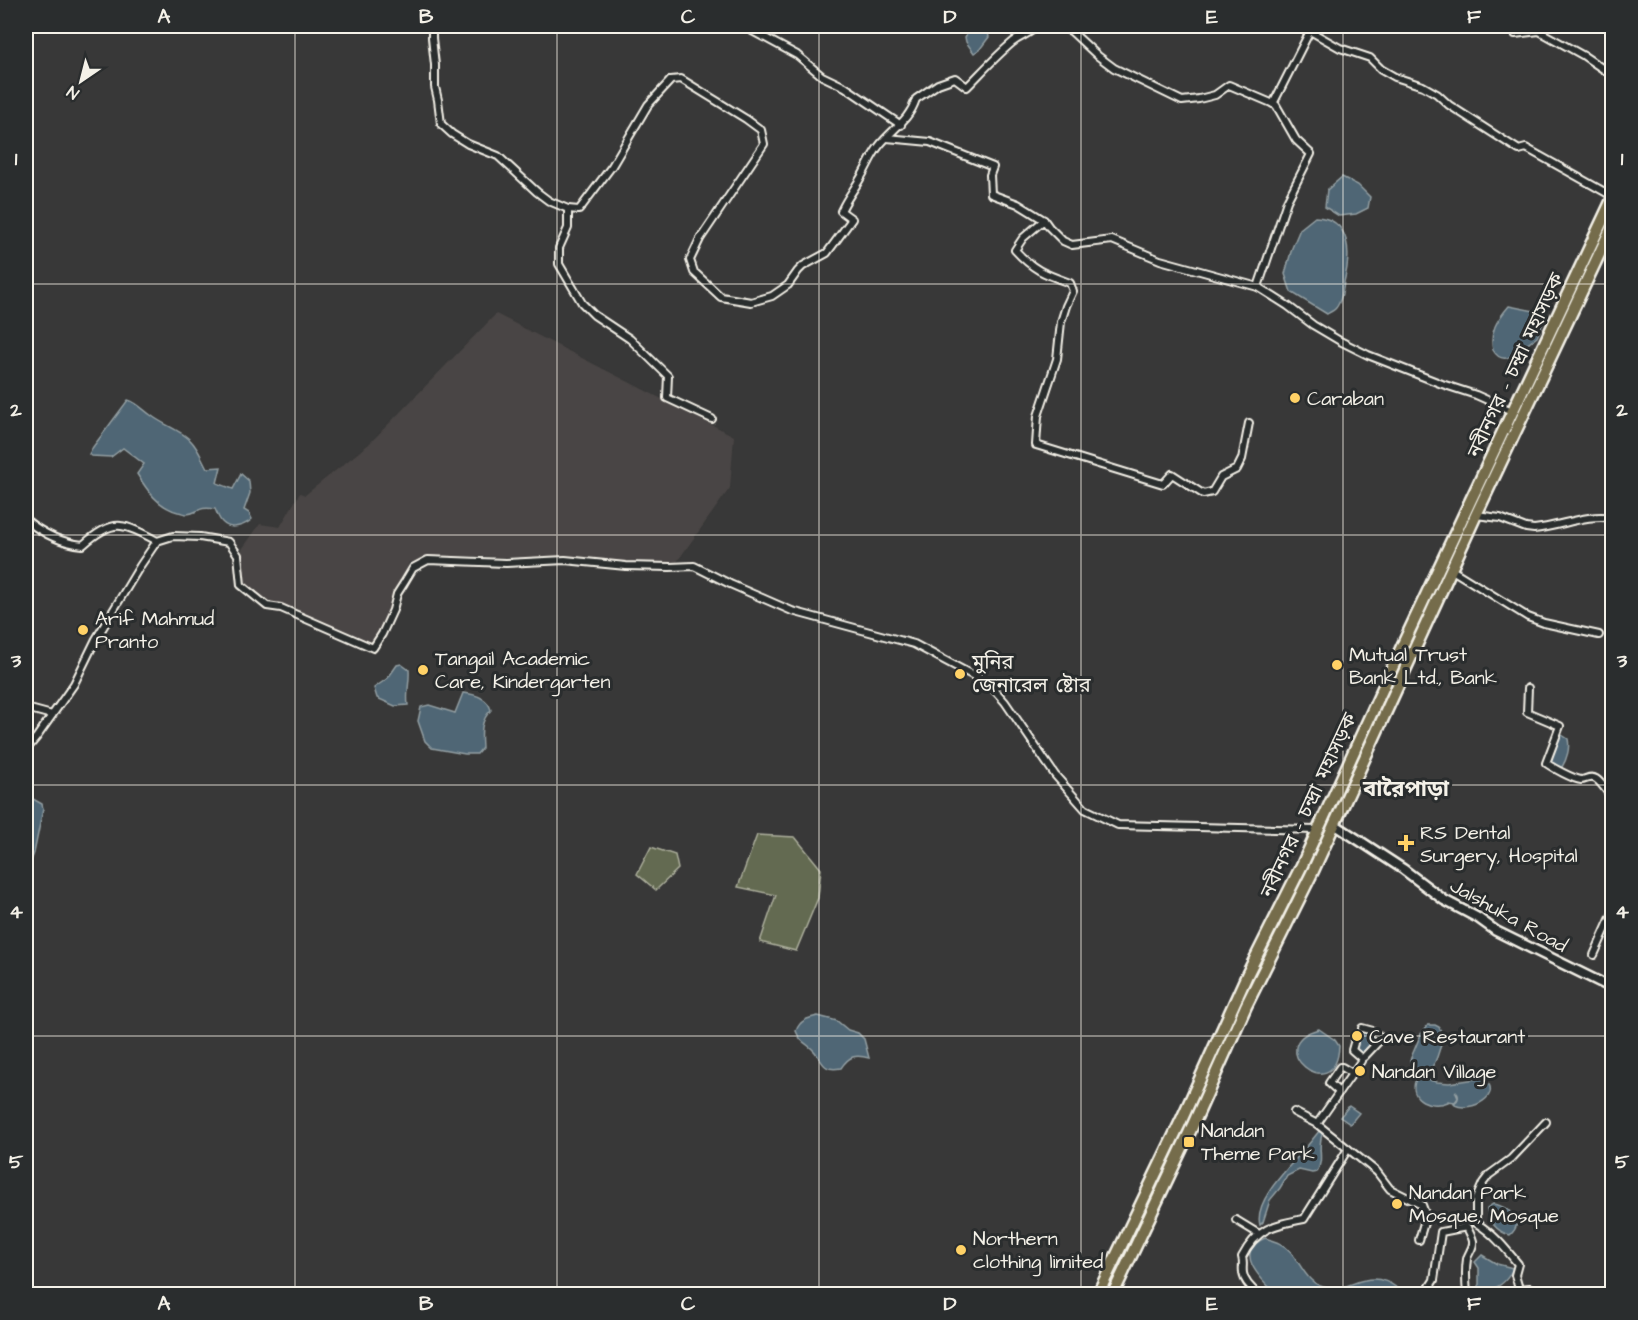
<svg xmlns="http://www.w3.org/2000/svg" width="1638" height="1320" viewBox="0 0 1638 1320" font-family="'Architects Daughter','Noto Sans Bengali',sans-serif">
<rect width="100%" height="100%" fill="#383838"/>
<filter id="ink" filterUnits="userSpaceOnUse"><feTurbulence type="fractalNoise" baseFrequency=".0167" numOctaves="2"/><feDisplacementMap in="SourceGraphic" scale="12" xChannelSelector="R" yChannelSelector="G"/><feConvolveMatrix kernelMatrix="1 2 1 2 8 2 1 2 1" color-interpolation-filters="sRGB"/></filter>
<g filter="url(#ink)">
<path fill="#494544" d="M496,314l238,122 -4,52 -54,75 -207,-7 -60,6 -22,61 -16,23 -86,-34 -38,-25 -9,-32 22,-31 20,3 20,-34 5,2 64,-51z"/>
<g fill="#636b51" stroke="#acae9c" stroke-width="1.5">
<path d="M757,835l38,2 26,32 -3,29 -22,53 -36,-9 16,-47 -38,-8z"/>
<path d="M651,847l24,8 3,14 -22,21 -19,-16z"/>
</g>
<g fill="#506674" stroke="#929ea2" stroke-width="1.5">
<path d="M974,29l14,3 1,5 -9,12 -6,4 -8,-11 -1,-5 4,-6z"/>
<path d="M1342,177l16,8 12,12 -2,11 -12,6 -17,2 -14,-9 2,-17z"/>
<path d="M1315,217c37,1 36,38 29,65 -1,8 -3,21 -9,27 -2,2 -5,3 -8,5l-36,-22 -6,-18 7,-26 8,-19z"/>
<path d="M1509,306l30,6 5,8 -7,17 -27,20c-7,3 -13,0 -17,-7 -4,-18 4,-30 16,-44z"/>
<path d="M128,400c10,3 15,10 24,16 13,10 34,16 43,30 5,7 8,15 12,22l14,-1 -4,16 16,6 8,-15 8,7 1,12 -6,17 5,3 3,6c-6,6 -21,12 -29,4 -4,-3 -6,-10 -8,-14 -18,-3 -16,4 -28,5 -2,0 -7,-2 -9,-2 -20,-5 -31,-22 -41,-38l7,-10 -21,-16 -12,9 -20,-1 -2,-2 4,-7z"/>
<path d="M401,664l8,6c1,12 -3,23 -1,35l-13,1 -18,-8 -3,-10 14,-10 9,-13z"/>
<path d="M463,693c11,1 25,5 28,17 -11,11 -10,22 -9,38l-5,6h-12l-33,-6 -7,-7 -7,-20 3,-14 8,-2 26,8z"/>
<path d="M1562,735l6,4c2,9 -1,20 -6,28l-9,-2c-4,-9 1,-25 9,-30z"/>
<path d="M33,799l9,5 1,5 -9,44 -8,22v-73z"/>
<path d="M818,1016l19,5 11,9 10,3 6,6 5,19c-14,-4 -20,-2 -28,10 -18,3 -17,-4 -26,-16 -7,-9 -14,-8 -19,-21 4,-11 12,-13 22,-15z"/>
<path d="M1428,1025h7l4,2c5,12 4,12 0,24 -5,17 -8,22 -27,16l-2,-7 11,-26z"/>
<path d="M1319,1029l16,11 4,6c-3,63 -81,-1 -20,-17z"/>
<path d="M1366,1030l9,5 2,5 -14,16 -10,-8z"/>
<path d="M1421,1078l16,4 12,1 34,-5c23,17 -13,35 -28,27l-1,-2c5,-3 6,-8 1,-12l3,7 -3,4 -7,-1v1c-16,7 -41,-2 -32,-23z"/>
<path d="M1349,1106l10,7 -9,11 -10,-7z"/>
<path d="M1320,1130l3,2c-7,16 2,25 -6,40l-5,1 -13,-3 -12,6 -7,12 -10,12 -7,22 -3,3c-7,-26 33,-61 48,-80 4,-5 8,-10 12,-15z"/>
<path d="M1493,1204c15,2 33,17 17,31 -13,-3 -22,-14 -23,-27z"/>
<path d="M1265,1238c9,3 19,6 25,13 12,14 17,35 39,37 13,2 24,-6 36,-8 13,-3 30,2 36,14h-125c-15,-15 -44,-42 -11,-56z"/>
<path d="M1482,1255l15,9 16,4c-6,15 -18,23 -34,22v-22l-4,-6z"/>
</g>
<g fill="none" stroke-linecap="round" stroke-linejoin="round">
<g stroke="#f4f1e8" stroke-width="10">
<g id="street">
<path d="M432,26v12l3,27v22l3,13 3,24 11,10 16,10 30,12 39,36 12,9 19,8 11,1 33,-44 36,-61 23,-25 10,-1 65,40 15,11 3,14 -64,95 -10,21 4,12 27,25 30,5 21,-6 16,-11 10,-14 5,-5 24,-13 25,-34 -11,-8 2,-4c5,-10 12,-19 17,-28 7,-11 11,-23 19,-33 13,-17 30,-25 37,-47l22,-15 17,-6 12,9c15,-15 29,-31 46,-45 8,-6 18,-9 24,-16"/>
<path d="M743,26l54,29 25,21 23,11 56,38"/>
<path d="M1058,26l13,5 27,25 16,12 68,33 17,-2 16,-4 14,-10 47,20 20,35 15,14 -24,47 -29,86"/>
<path d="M1515,34l24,-3 45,25 28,19"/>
<path d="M1273,104l37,-73 30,17 30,10 11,11 14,8 28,9 14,8 12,11 70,45 7,-2 86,48"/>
<path d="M887,138l43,4 63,25 -3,8 1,19 27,10 26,16"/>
<path d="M568,209v19l-9,20v16l23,39 12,12 36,24 38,37 -1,22 45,21"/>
<path d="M1249,423l-7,36 -5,10 -16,8 -9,15 -9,2 -31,-20 -9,10 -127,-39 2,-29 19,-57 4,-37 5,-16 7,-15 -3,-8c-25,-9 -37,-13 -55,-33l8,-12 21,-18 5,7 14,14 9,4 40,-5 48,20 98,27 30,19 25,19 27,16 28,14 74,29 34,11 36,16"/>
<path d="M1476,515l24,3 26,10 8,1c25,-2 54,-16 78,-11"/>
<path d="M26,520c16,13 36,23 57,25 9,-8 25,-21 38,-19 11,1 27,10 36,15"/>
<path d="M1452,570l76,47 16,6 55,12"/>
<path d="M1528,688l-1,24 33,14 -14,37c7,5 27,16 35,17 5,0 9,-5 15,-1 6,4 11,13 16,18"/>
<path d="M26,708l26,7"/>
<path d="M26,750l10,-12 38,-54 22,-45 44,-73 17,-25 16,-5 27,1 29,5 9,13 3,30 26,21 14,2 92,40 9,-14 11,-24 4,-16 7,-11 9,-15 15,-8 78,3 59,-3 61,6 44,1 24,-1 36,18 62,27 122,33 75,40 16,18 50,73 30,34 33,16 199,5"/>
<path d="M1594,955l18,-40"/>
<path d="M1362,1028l11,3 6,5v5l-15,16"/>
<path d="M1354,1043l-2,7 8,7"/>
<path d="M1339,1092l-10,-9 11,-16h2l10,6"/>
<path d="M1294,1112l23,12 60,48 13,17 32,16 4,11 -7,24"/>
<path d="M1317,1124l44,-63"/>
<path d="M1236,1220l23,14"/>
<path d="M1258,1294c-6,-5 -14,-12 -15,-21 -1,-6 1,-10 -1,-16 15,-29 31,-32 62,-38l44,-70"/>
<path d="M1425,1294l9,-14 7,-48 26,-5c1,4 5,9 6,14 1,7 -5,12 -6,18 -2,12 -1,24 0,35"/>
<path d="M1535,1294l-5,-6 -11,1 -4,-14 3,-11c-13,-16 -25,-31 -42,-41v-24l7,-16 6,-8 22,-16 35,-37"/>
</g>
</g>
<g stroke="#f4f1e8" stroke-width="13">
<path id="secondary" d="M1334,824l69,45 41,31 34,18 18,13 116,57"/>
</g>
<g stroke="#f4f1e8" stroke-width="15">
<g id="highway">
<path d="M1098,1294l83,-173 66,-146 55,-110 102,-223 208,-442"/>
<path d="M1113,1294l79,-167 54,-121 67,-135 163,-356 136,-288"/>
</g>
</g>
<use href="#street" stroke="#2a2d2e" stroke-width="6"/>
<use href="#secondary" stroke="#2a2d2e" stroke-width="8"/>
<use href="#highway" stroke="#746c4b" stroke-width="10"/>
</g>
</g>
<path fill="none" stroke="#f4f1e8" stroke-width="1.5" stroke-opacity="0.55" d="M295,26v1268M557,26v1268M819,26v1268M1081,26v1268M1343,26v1268M26,284h1586M26,535h1586M26,785h1586M26,1036h1586"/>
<g fill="#ffd166" stroke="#2a2d2e" stroke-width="2">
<circle cx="1295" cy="398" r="6"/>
<circle cx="83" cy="630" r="6"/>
<circle cx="1337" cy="665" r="6"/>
<circle cx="423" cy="670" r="6"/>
<circle cx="960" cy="674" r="6"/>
<path d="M1403 834h6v6h6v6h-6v6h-6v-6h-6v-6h6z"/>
<circle cx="1357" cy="1036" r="6"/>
<circle cx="1360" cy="1071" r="6"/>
<rect x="1183" y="1136" width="12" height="12" rx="3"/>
<circle cx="1397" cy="1204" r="6"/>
<circle cx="961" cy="1250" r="6"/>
</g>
<g text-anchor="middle" stroke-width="6" stroke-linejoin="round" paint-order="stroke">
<g font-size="20" fill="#f4f1e8" stroke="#2a2d2e">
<text transform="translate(1515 365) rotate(-65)" y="7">নবীনগর - চন্দ্রা মহাসড়ক</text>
<text transform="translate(1308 805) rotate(-65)" y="7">নবীনগর - চন্দ্রা মহাসড়ক</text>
<text transform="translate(1509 915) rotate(29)" y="7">Jalshuka Road</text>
</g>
<g font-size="20" fill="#f4f1e8" stroke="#2a2d2e" text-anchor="start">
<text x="1307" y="405">Caraban</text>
<text x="95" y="625">Arif Mahmud<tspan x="95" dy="23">Pranto</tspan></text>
<text x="1349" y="661">Mutual Trust<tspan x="1349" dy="23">Bank Ltd., Bank</tspan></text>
<text x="435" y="665">Tangail Academic<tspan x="435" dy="23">Care, Kindergarten</tspan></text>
<text x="972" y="669">মুনির<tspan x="972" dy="23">জেনারেল ষ্টোর</tspan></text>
<text x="1420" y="839">RS Dental<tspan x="1420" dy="23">Surgery, Hospital</tspan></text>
<text x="1369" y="1043">Cave Restaurant</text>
<text x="1372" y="1078">Nandan Village</text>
<text x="1201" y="1137">Nandan<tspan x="1201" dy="23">Theme Park</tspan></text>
<text x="1409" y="1199">Nandan Park<tspan x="1409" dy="23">Mosque, Mosque</tspan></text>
<text x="973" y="1245">Northern<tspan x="973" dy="23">clothing limited</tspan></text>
</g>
<g font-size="22" font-weight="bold" fill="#f4f1e8" stroke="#2a2d2e">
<text x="1406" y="796">বারৈপাড়া</text>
</g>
</g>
<rect width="1638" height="1320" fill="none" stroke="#2a2d2e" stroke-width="66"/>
<g transform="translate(81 81) rotate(215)" stroke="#2a2d2e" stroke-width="4.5" paint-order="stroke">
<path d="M0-4.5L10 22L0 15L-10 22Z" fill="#f4f1e8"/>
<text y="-9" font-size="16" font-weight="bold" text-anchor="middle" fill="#f4f1e8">N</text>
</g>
<rect x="33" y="33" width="1572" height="1254" fill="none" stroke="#f4f1e8" stroke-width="2"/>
<g font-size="20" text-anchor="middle" font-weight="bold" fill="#f4f1e8">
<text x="164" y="23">A</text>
<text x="426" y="23">B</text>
<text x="688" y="23">C</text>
<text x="950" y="23">D</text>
<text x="1212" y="23">E</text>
<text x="1474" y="23">F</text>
<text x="16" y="165">1</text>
<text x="1622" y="165">1</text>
<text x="16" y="416">2</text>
<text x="1622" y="416">2</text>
<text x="16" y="667">3</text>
<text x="1622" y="667">3</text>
<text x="16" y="918">4</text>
<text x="1622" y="918">4</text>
<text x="16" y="1168">5</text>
<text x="1622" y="1168">5</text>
<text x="164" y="1310">A</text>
<text x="426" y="1310">B</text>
<text x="688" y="1310">C</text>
<text x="950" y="1310">D</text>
<text x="1212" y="1310">E</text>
<text x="1474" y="1310">F</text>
</g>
</svg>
